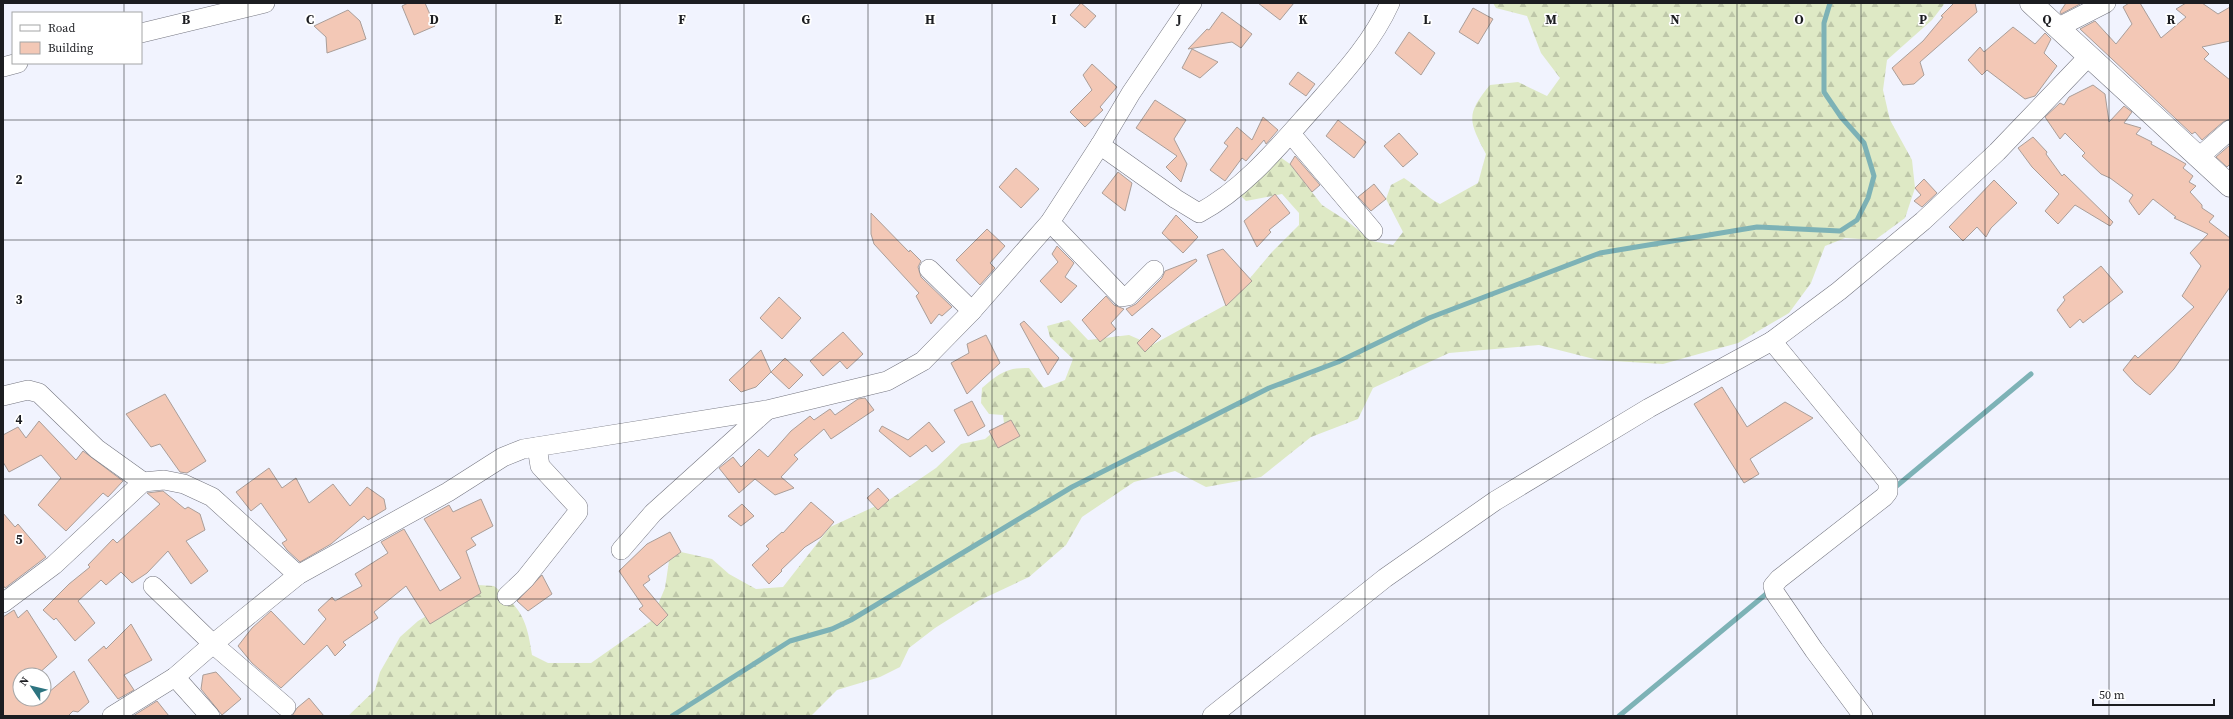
<svg xmlns="http://www.w3.org/2000/svg" width="2233" height="719" viewBox="0 0 2233 719" font-family="'Source Serif 4',serif">
<defs>
<pattern id="forest-firs" width="22" height="20" patternUnits="userSpaceOnUse"><rect width="22" height="20" fill="#dee9c5"/><path d="M5 1l3.5 6h-7zM16 11l3.5 6h-7z" fill="#bec7a9"/></pattern>
</defs>
<rect width="100%" height="100%" fill="#f1f3fe"/>
<path fill="url(#forest-firs)" d="M1493,3h452l-13,17 -45,40 -4,30 7,30 22,40 3,28 -10,30 -30,22 -30,-2 -20,8 -14,37 -22,30 -51,30 -75,21 -65,-4 -59,-15 -90,8 -76,35 -15,31 -47,18 -50,40 -55,10 -31,-16 -41,11 -52,35 -16,28 -37,32 -51,24 -43,27 -26,20 -9,19 -20,10 -43,13 -26,26h-463l27,-26 5,-18 20,-35 18,-16 60,-36 16,1c28,23 33,34 38,69l16,8h43l60,-42 14,-33 4,-27 12,-9 31,7 17,15 27,15 27,-2 47,-60 59,-27 47,-32 25,-24 24,-5 19,-16 -1,-8 -14,-1 -8,-11 1,-15c16,-14 25,-21 47,-20l15,20 21,-8 8,-21 -23,-22 -3,-11 22,-6 19,20 41,-5 23,10 77,-42 43,-51 27,-27v-12l-17,-19 -36,7 -6,-6 40,-38 10,7 32,41 25,16 25,20 21,4 10,-13 -17,-33 5,-14 13,-7c13,8 22,19 36,26l38,-21 8,-29c-17,-33 -21,-39 4,-69l28,-3 29,14 13,-18 -19,-25 -14,-37 -31,-8z"/>
<g fill="none" stroke-linecap="round" stroke-linejoin="round">
<g stroke="#7db2b6" stroke-width="5">
<path d="M1893,489l138,-115"/>
<path d="M672,716l118,-75 42,-12 19,-9 221,-133 197,-99 69,-26 91,-44 171,-65 157,-26 83,4 17,-11 11,-22 6,-22 -10,-33 -23,-26 -17,-25v-69l6,-20"/>
<path d="M1619,716l152,-126"/>
</g>
</g>
<g fill="#f3c8b6" stroke="#aa9e99">
<path d="M408,3h17l10,23 -21,9 -12,-29z"/>
<path d="M1081,3l15,13 -11,12 -15,-13z"/>
<path d="M1258,3h36l-14,17z"/>
<path d="M1954,3h21l2,9 -57,50 4,13 -10,9 -11,1 -11,-17 31,-27 20,-24 -2,-1z"/>
<path d="M2066,3h13l1,1 -19,10 -1,-2z"/>
<path d="M2129,3h11l21,35 25,-21 -10,-8 10,-6h16l16,11 12,-7v34l-28,6 7,7 -5,5 26,21v39l-7,3 -21,18 -7,-8 -3,2 -112,-105 15,-8 21,23 16,-20 -9,-17z"/>
<path d="M1473,8l20,11 -15,25 -19,-12z"/>
<path d="M348,10l12,11 6,18 -39,14 -1,-16 -12,-11z"/>
<path d="M1222,12l30,22 -11,14 -9,-6 -44,7 19,-20 2,1z"/>
<path d="M2013,27l22,17 10,-11 6,6 -7,14 13,13 -22,30 -10,3 -38,-29 -5,5 -14,-15 12,-13 4,5z"/>
<path d="M1409,32l26,21 -14,22 -26,-22z"/>
<path d="M1192,49l26,13 -18,16 -18,-10z"/>
<path d="M1092,64l25,23 -17,20 3,3 -18,17 -15,-15 22,-22 -9,-15z"/>
<path d="M1298,72l17,12 -9,12 -17,-12z"/>
<path d="M2093,85l12,9 4,28 15,-16 8,6 -8,11 17,5 -5,6 16,8 -1,2 35,20 -3,4 10,8 -4,6 7,4 -6,6 12,13v3l12,8 -5,6 21,16v49l-56,82 -24,26 -15,-12 -12,-13 12,-15 3,3 56,-51 -12,-11 19,-30 -11,-13 18,-19 -34,-16 2,-1 -23,-18 -14,16 -10,-14 4,-6 -23,-17 -9,-4 -19,-18 3,-3 -20,-20 -5,6 -15,-22 15,-14 4,2 5,-8z"/>
<path d="M1155,100l31,20 -12,19 13,25 -6,18 -15,-15 11,-11 -41,-28z"/>
<path d="M1263,117l15,13 -12,14 -2,-4 -18,21 -4,-3 -17,23 -15,-11 18,-24 -4,-3 13,-16 15,13z"/>
<path d="M1338,120l28,22 -12,16 -28,-22z"/>
<path d="M1399,133l19,21 -15,13 -19,-21z"/>
<path d="M2033,137l14,15 -1,2 16,22 2,-2 49,48 -3,4 -35,-21 -17,19 -13,-13 14,-17 -27,-27 -14,-19z"/>
<path d="M2230,145v19l-3,3 -11,-10z"/>
<path d="M1295,156l25,29 -8,7 -22,-28z"/>
<path d="M1016,168l23,21 -18,19 -22,-21z"/>
<path d="M1118,172l14,11 -7,28 -23,-18z"/>
<path d="M1924,179l13,14 -15,14 -8,-6 7,-6 -6,-7z"/>
<path d="M1994,180l23,23 -26,25 -5,9 -9,-10 -14,14 -14,-14z"/>
<path d="M1374,184l12,15 -15,12 -13,-14z"/>
<path d="M1275,194l15,19 -21,17 2,2 -14,15 -13,-26z"/>
<path d="M871,213l38,39 1,-2 11,11 -3,6 3,10 31,30 -10,9 -3,-2 -8,10 -15,-28 3,-3 -45,-49 -3,-10z"/>
<path d="M1176,215l22,22 -15,16 -21,-20z"/>
<path d="M987,229l18,17 -15,17 5,5 -15,17 -24,-25z"/>
<path d="M1057,246l17,17 -9,14 12,9 -16,17 -21,-22 18,-19 -6,-8z"/>
<path d="M1223,249l29,32 -26,25 -19,-51z"/>
<path d="M1196,259l1,2 -65,55 -6,-7 10,-5 26,-26 3,-7z"/>
<path d="M2101,266l22,26 -40,31 -3,-4 -10,9 -13,-18 8,-10 -2,-3z"/>
<path d="M1106,296l8,9 10,4 -13,14 5,6 -16,13 -18,-22z"/>
<path d="M779,297l22,21 -19,21 -22,-21z"/>
<path d="M1024,321l35,37 -11,17 -28,-51z"/>
<path d="M1152,328l9,8 -16,16 -8,-9z"/>
<path d="M843,332l20,22 -16,15 -7,-8 -17,15 -13,-15z"/>
<path d="M986,335l14,28 -33,31 -16,-31 18,-10 -2,-9z"/>
<path d="M761,350l10,22 -15,15 -15,5 -12,-12z"/>
<path d="M785,358l18,17 -14,14 -18,-17z"/>
<path d="M1722,387l25,40 38,-25 28,16 -63,41 9,15 -15,9 -50,-79z"/>
<path d="M165,394l41,67 -19,12 -7,-1 -20,-28 -9,3 -25,-33z"/>
<path d="M865,398l9,12 -43,29 -7,-10 -30,26 4,4 -17,18 13,11 -19,7 -20,-16 -16,14 -20,-25 14,-11 8,10 18,-18 9,8 23,-26 19,-15 4,4 16,-11 5,6 23,-16z"/>
<path d="M972,401l13,25 -17,10 -14,-26z"/>
<path d="M1011,420l9,16 -22,12 -9,-17z"/>
<path d="M39,421l37,39 7,-9 40,30 -15,16 -5,-4 -37,38 -28,-26 23,-27 -20,-23 -32,17 -6,-10v-27l15,-8 8,11z"/>
<path d="M929,422l16,20 -13,10 -6,-7 -16,12 -31,-26 3,-5 26,14z"/>
<path d="M269,468l13,20 14,-10 13,25 24,-19 17,22 17,-19 17,12 2,10 -18,11 -4,-4 -33,28 -31,18 -13,-12 -5,-7 5,-3 -26,-37 -10,8 -15,-19z"/>
<path d="M878,488l11,12 -11,10 -11,-12z"/>
<path d="M163,491l22,18 3,-2 12,7 5,16 -19,11 22,30 -17,13 -23,-33 -21,22 -15,10 -11,-11 -15,13 -5,-5 -23,21 17,22 -20,18 -19,-23 -2,2 -11,-10 26,-26 21,-17 -2,-2 25,-26 4,4 43,-39 -13,-11z"/>
<path d="M481,499l12,27 -22,12 5,7 -10,6 15,42 -51,31 -24,-38 -32,26 4,6 -35,24 3,3 -11,11 -8,-11 -46,43 -29,-25 -14,-17 14,-18 19,-17 33,34 22,-26 -8,-9 14,-13 3,4 27,-15 -7,-12 33,-21 -7,-11 23,-13 36,62 21,-13 -37,-59 25,-14 4,7z"/>
<path d="M811,502l23,20 -13,15 -16,10 -24,23 1,1 -13,13 -17,-19 17,-16 -3,-3 16,-14 1,1z"/>
<path d="M742,504l12,12 -13,10 -13,-10z"/>
<path d="M3,513l12,14 3,-3 28,33 -41,31 -2,-3z"/>
<path d="M670,532l11,20 -33,24 2,4 -7,5 25,30 -11,11 -18,-17 4,-3 -24,-35 28,-27z"/>
<path d="M542,575l10,19 -24,17 -11,-10z"/>
<path d="M14,610l4,8 9,-8 30,47 -20,18h-17v24h24v-12l5,5 25,-21 15,31 -11,10 -5,-1 -5,5h-65v-99z"/>
<path d="M131,624l21,36 -28,15 10,15 -16,9 -30,-39 16,-14 2,3z"/>
<path d="M216,672l25,27 -19,16 -21,-26 2,-14z"/>
<path d="M309,698l15,18h-32l5,-8z"/>
<path d="M157,701l12,15h-36z"/>
</g>
<g fill="none" stroke-linecap="round" stroke-linejoin="round">
<g stroke="#757680" stroke-width="20">
<g id="minor">
<path d="M2057,28l49,-25"/>
<path d="M141,33l124,-30"/>
<path d="M3,67l15,-4"/>
<path d="M1291,134l82,97"/>
<path d="M1100,145l76,54 23,14c46,-25 80,-67 114,-105 28,-32 59,-65 77,-105"/>
<path d="M2198,158l32,-28"/>
<path d="M1050,222l72,75 6,-1 26,-26"/>
<path d="M929,269l43,42"/>
<path d="M1772,341l116,141v10l-4,5 -105,82 -6,7 2,7 39,57 49,66"/>
<path d="M3,396l25,-6 11,3 58,56 46,33"/>
<path d="M621,550l32,-37 113,-102"/>
<path d="M153,586l60,58 73,63"/>
<path d="M507,596l18,-17 53,-67v-5l-38,-41 -3,-19"/>
<path d="M3,603l51,-38 89,-83 21,-2 20,4 28,13 86,78"/>
<path d="M175,677l35,39"/>
<path d="M112,716l63,-39 38,-33 85,-69 150,-83 55,-35 20,-8 244,-39 120,-29 36,-20 49,-50 78,-89 50,-77 31,-52 61,-90"/>
<path d="M1212,716l173,-138 110,-77 154,-93 123,-67 67,-50 84,-70 74,-69 91,-95"/>
</g>
</g>
<g stroke="#757680" stroke-width="23">
<path id="major" d="M2031,3l199,183"/>
</g>
<use href="#minor" stroke="#fff" stroke-width="19"/>
<use href="#major" stroke="#fff" stroke-width="22"/>
</g>
<path fill="none" stroke="#1c1d21" stroke-width="1" stroke-opacity="0.55" d="M124,3v10M248,3v713M372,3v713M496,3v713M620,3v713M744,3v713M868,3v713M992,3v713M1116,3v713M1241,3v713M1365,3v713M1489,3v713M1613,3v713M1737,3v713M1861,3v713M1985,3v713M2109,3v713M124,63v653M3,120h2227M3,240h2227M3,360h2227M3,479h2227M3,599h2227"/>
<g font-size="13" text-anchor="middle" font-weight="bold" fill="#1c1d21" stroke="#fff" stroke-width="3.5" stroke-linejoin="round" paint-order="stroke">
<text x="186" y="24">B</text>
<text x="310" y="24">C</text>
<text x="434" y="24">D</text>
<text x="558" y="24">E</text>
<text x="682" y="24">F</text>
<text x="806" y="24">G</text>
<text x="930" y="24">H</text>
<text x="1054" y="24">I</text>
<text x="1179" y="24">J</text>
<text x="1303" y="24">K</text>
<text x="1427" y="24">L</text>
<text x="1551" y="24">M</text>
<text x="1675" y="24">N</text>
<text x="1799" y="24">O</text>
<text x="1923" y="24">P</text>
<text x="2047" y="24">Q</text>
<text x="2171" y="24">R</text>
<text x="19" y="184">2</text>
<text x="19" y="304">3</text>
<text x="19" y="424">4</text>
<text x="19" y="544">5</text>
</g>
<rect width="2233" height="719" fill="none" stroke="#1c1d21" stroke-width="8"/>
<rect x="12" y="12" width="130" height="52" fill="#ffffff" stroke="#a4a5a6"/>
<rect x="20" y="25" width="20" height="6" fill="#ffffff" stroke="#a4a5a6"/>
<text x="48" y="32" font-size="12" fill="#1c1d21">Road</text>
<rect x="20" y="42" width="20" height="12" fill="#f3c8b6" stroke="#a4a5a6"/>
<text x="48" y="52" font-size="12" fill="#1c1d21">Building</text>
<g transform="translate(32 687) rotate(305)"><circle r="19" fill="#ffffff" stroke="#a4a5a6"/>
<path d="M0-3L7 15L0 10L-7 15Z" fill="#2d7480"/>
<text y="-6" font-size="11" font-weight="bold" text-anchor="middle" fill="#1c1d21">N</text>
</g>
<path d="M2093 699v6h121v-6" fill="none" stroke="#1c1d21" stroke-width="2"/>
<text x="2099" y="699" font-size="12" fill="#1c1d21" stroke="#ffffff" stroke-width="3" paint-order="stroke">50 m</text>
</svg>
